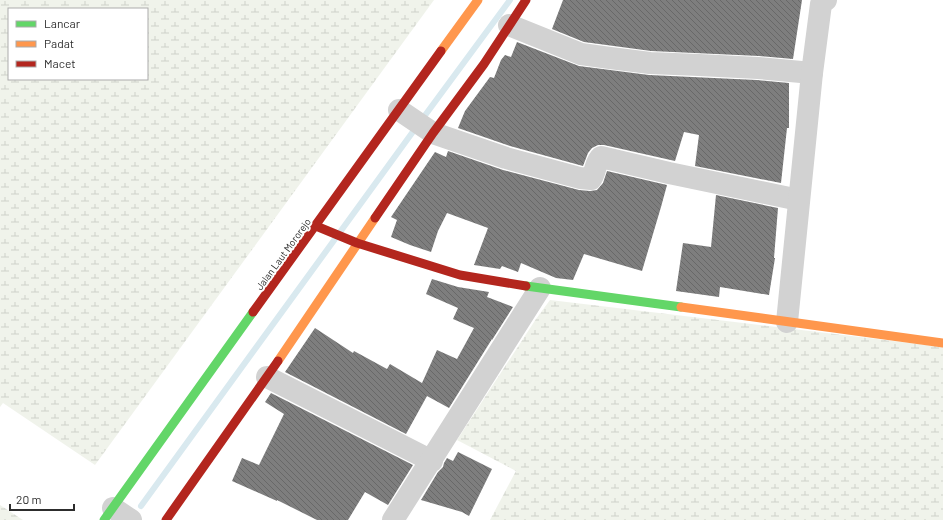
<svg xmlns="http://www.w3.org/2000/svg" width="943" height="520" viewBox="0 0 943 520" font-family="Barlow,sans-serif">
<defs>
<pattern id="wetland-marsh" width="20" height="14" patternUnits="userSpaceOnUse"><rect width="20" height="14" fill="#f0f3eb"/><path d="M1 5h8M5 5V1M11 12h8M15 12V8" fill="none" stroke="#ced1ca"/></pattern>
<pattern id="building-back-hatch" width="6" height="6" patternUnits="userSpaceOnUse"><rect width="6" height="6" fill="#7e7e7e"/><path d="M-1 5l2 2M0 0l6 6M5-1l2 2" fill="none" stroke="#686868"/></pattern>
</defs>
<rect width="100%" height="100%" fill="#fff"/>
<g fill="url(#wetland-marsh)" fill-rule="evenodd">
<path d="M0,0h434l-339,465 -92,-62 -3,4zM9,9h138v70h-138z"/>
<path d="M550,300l393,47v173h-453l26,-49 -59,-31 79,-121z"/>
<path d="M0,505l23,15h-23z"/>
</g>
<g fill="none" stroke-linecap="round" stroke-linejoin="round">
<path stroke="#d9e9ef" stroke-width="6" d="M141,506l271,-373 98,-133"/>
</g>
<g fill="url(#building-back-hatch)">
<path d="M563,0h239l-9,59 -34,-3 -108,-5 -67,-9 -32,-13z"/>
<path d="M517,42l62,24 70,9 108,5 32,3v45h-2l-6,55 -86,-17 4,-31 -15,-3 -9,29 -71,-16h-6l-6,3 -4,5 -5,13 -73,-20 -52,-18 7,-17 25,-34 4,1 7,-18 4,-5 6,2z"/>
<path d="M448,151l55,19 76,20 11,1 7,-1 6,-7 4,-12 60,14 -6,22 -19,64 -58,-17 -11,26 -17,-2 -35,-15 -3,9 -16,-6 -2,3 -26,-4 14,-37 -41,-15 -9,18 -7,21 -21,-7 -19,-8 6,-17 -6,-3 44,-65 11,5z"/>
<path d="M716,195l62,13 -4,50h1l-6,37 -49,-8 -1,10 -43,-6 7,-48 28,4z"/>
<path d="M432,279l26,8 31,5 -2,5 26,10 -21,33v-1l-43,69 -22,-12 -21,38 -121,-62 30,-44 38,25 1,-2 33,18 3,-5 32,19 15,-33 20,9 17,-31 -21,-9 5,-11 -32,-14z"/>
<path d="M271,393l142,72 -25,40 -23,-13 -17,28h-31l-40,-20v1l-45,-20 10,-23 17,7 25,-51 -19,-12z"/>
<path d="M458,452l34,17 -23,47 -7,-4 -41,-12 17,-28 5,-5 1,-4 3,-5 6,3z"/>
</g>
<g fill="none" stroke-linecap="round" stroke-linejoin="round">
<g stroke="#d2d2d2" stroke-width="22">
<path d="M509,25l72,29 29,4 40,5 49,2 59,3 54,5"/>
<path d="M399,110l34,23 73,25 74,20 11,1c5,-7 4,-17 10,-22l68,16 130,27"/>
<path d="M787,322l25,-249 9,-69 5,-4"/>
<path d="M267,377l165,84"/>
<path d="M113,508l18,12"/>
<path d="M393,520l147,-232"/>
</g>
<g stroke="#63d668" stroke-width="9">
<path d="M526,286l155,21"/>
<path d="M104,520l149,-208"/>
</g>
<g stroke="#ff974d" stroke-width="9">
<path d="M441,51l37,-51"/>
<path d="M681,307l262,36"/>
<path d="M278,361l97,-143"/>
</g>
<g stroke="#b3261e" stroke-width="9">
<path d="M375,218l58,-85 51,-69 42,-64"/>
<path d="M316,226l41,17 103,32 66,11"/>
<path d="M253,312l188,-261"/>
<path d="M166,520l112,-159"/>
</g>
</g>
<g text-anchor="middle" stroke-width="4" stroke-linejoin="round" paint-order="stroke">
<g font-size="10" fill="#2d2d2d" stroke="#fff">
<text transform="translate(283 254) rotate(-54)" y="4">Jalan Laut Mororejo</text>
</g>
</g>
<rect x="8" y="8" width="140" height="72" fill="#ffffff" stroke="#ababab"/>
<rect x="16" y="21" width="20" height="6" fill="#63d668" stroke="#ababab"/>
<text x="44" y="28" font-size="12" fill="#2d2d2d">Lancar</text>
<rect x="16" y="41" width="20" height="6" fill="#ff974d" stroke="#ababab"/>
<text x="44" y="48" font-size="12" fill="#2d2d2d">Padat</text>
<rect x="16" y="61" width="20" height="6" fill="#b3261e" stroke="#ababab"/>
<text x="44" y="68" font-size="12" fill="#2d2d2d">Macet</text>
<path d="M10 504v6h64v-6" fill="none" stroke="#2d2d2d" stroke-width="2"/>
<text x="16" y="504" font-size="12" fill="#2d2d2d" stroke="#ffffff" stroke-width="3" paint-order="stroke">20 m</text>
</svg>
